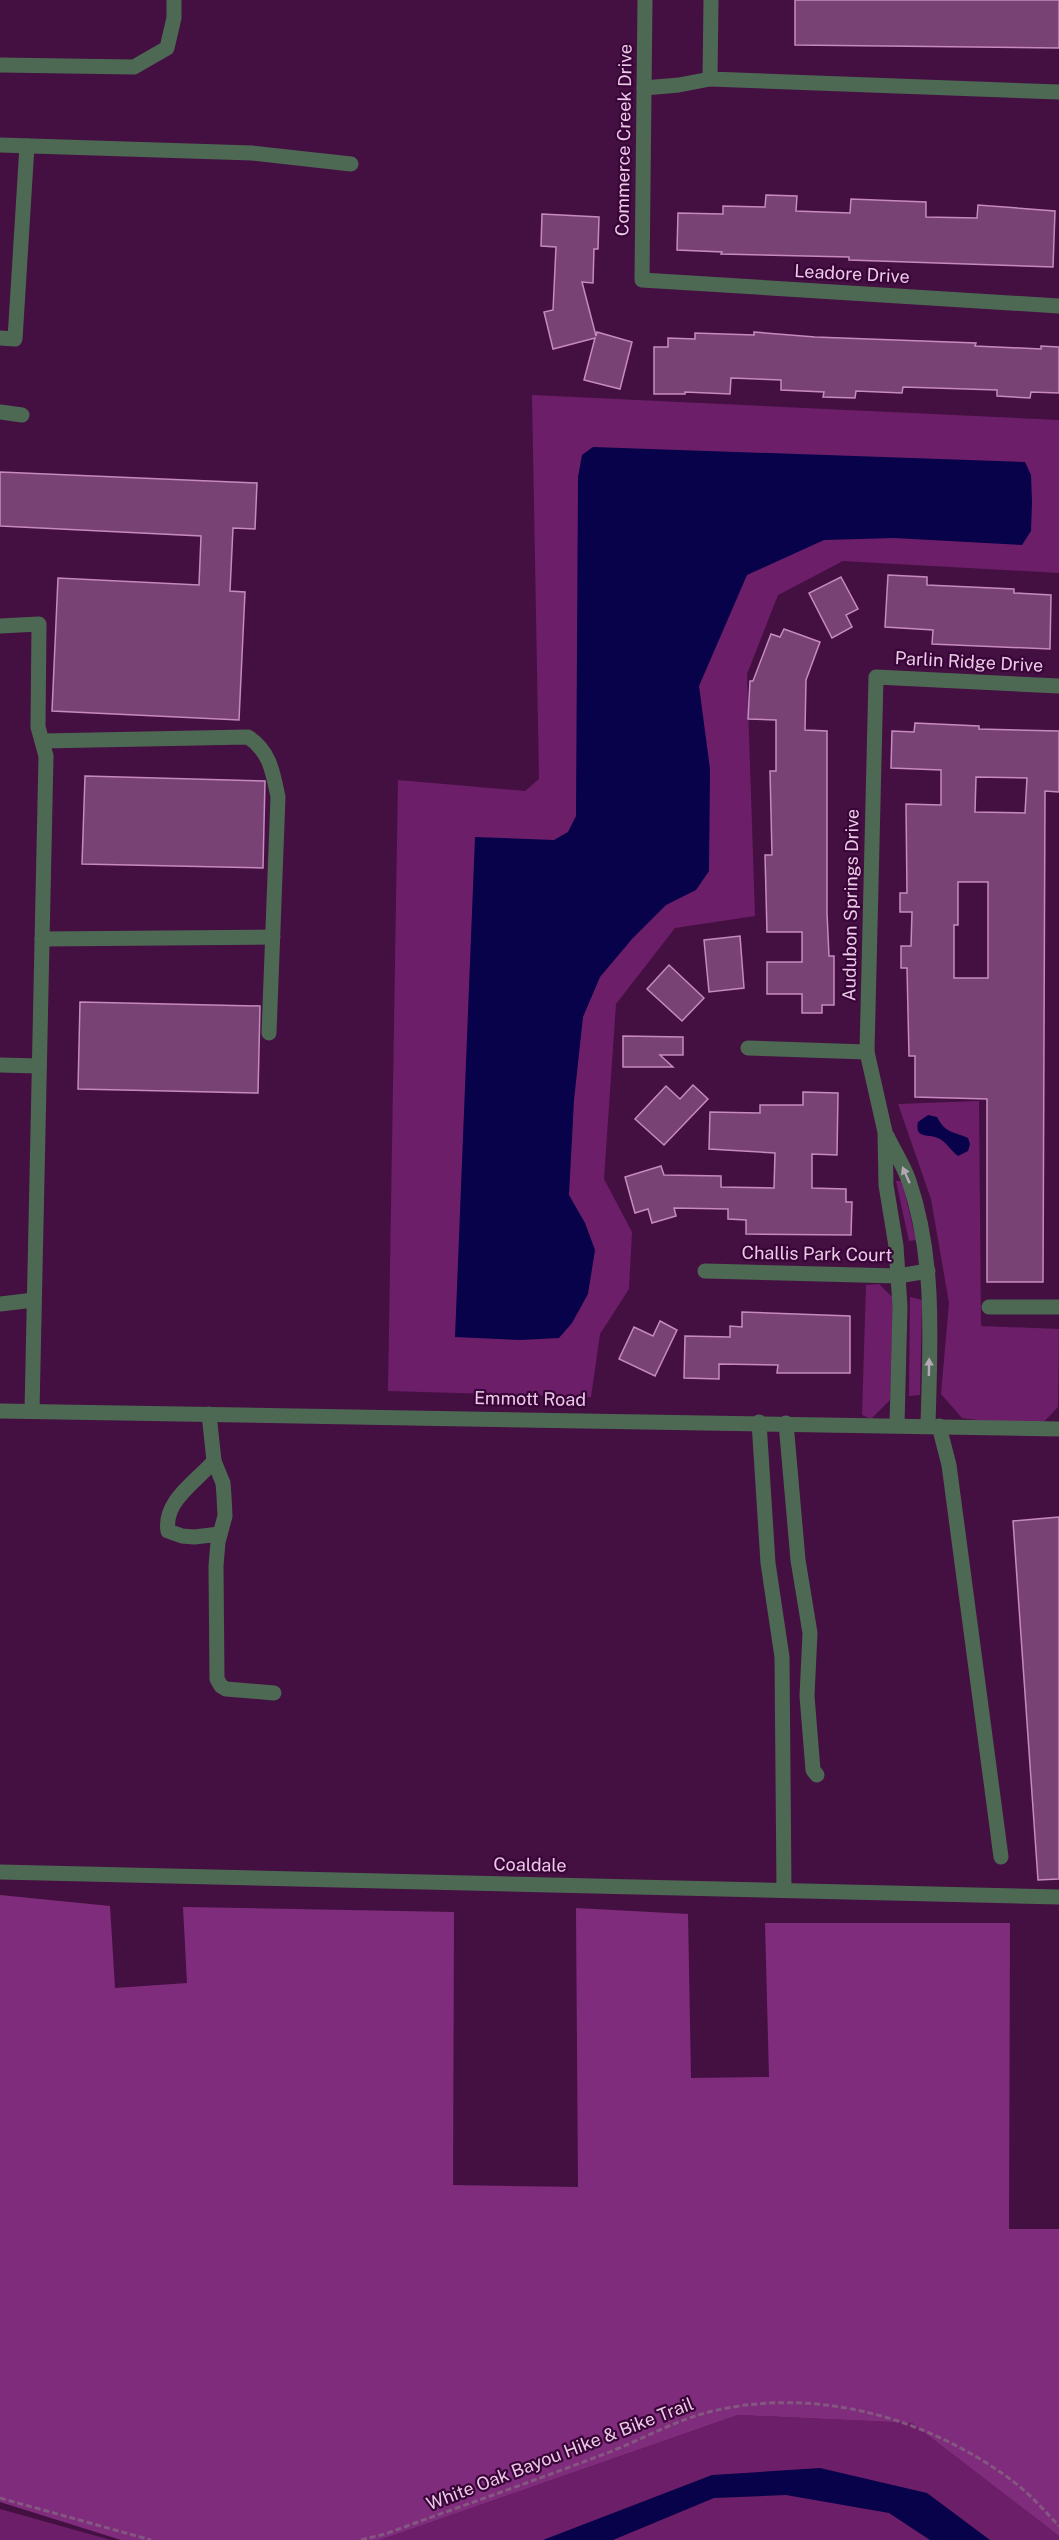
<svg xmlns="http://www.w3.org/2000/svg" width="1059" height="2540" viewBox="0 0 1059 2540" font-family="'Public Sans',sans-serif">
<rect width="100%" height="100%" fill="#441042"/>
<g fill="#6d1e69">
<path d="M532,395l527,25v153l-216,-12 -65,34 -31,79 8,242 -80,12 -59,76 -12,175 28,53 -3,57 -29,45 -9,63 -203,-6 10,-611 127,11 14,-12z"/>
<path d="M979,1101l2,225 78,3 -1,78 -20,21 -76,-10 -21,-24 8,-91 -18,-104 -33,-95z"/>
<path d="M896,1181h6l14,59 -7,1z"/>
<path d="M879,1284l14,14 -3,102 -19,19 -9,-4 4,-130z"/>
<path d="M910,1297l12,3 -2,95 -11,1z"/>
<path d="M738,2415l174,8 147,113v4h-679z"/>
<path d="M0,2509l111,31h-111z"/>
</g>
<path fill="#802c7c" d="M0,1895l110,11 5,82 72,-5 -4,-76 271,5 -1,273 125,2 -2,-279 112,6 3,164 78,-1 -4,-154h245l-1,306h50v307l-147,-113 -174,-8 -358,125h-259l-121,-38z"/>
<g fill="#070249">
<path d="M593,447l432,15 6,13 1,27 -1,29 -9,14 -128,-7 -70,2 -77,35 -48,111 11,83 -1,102 -13,19 -30,15 -34,34 -32,38 -17,40 -9,83 -5,95 16,28 10,27 -7,44 -16,29 -13,15 -39,2 -65,-3 20,-500 79,3 14,-8 8,-16 2,-339 4,-22z"/>
<path d="M928,1115l9,2c9,17 16,14 31,21l2,6 -2,7 -10,5c-7,-5 -11,-13 -18,-17 -10,-6 -26,1 -22,-17z"/>
<path d="M820,2468l107,25 63,47h-60l-41,-27 -103,-18 -72,3 -101,42h-70l169,-65z"/>
</g>
<g fill="#794275" stroke="#c68ac0" stroke-width="1.5" fill-rule="evenodd">
<path d="M795,0h264v48l-264,-3z"/>
<path d="M766,195l31,1 -1,15 54,2 1,-14 75,3v15l51,1 1,-13 77,6 -2,56 -204,-7v-3l-128,-3 1,-2 -45,-2 1,-37 45,1v-8l42,1z"/>
<path d="M542,214l57,3 -1,32h-4l-1,34 -11,-1 14,54 1,-4 35,10 -12,47 -36,-9 11,-42 -42,11 -9,-37 9,-2 3,-63 -15,-1z"/>
<path d="M754,332l61,5 161,6 -1,3 66,3v-3l18,1v46l-28,-1 -1,6 -33,-2v-6l-94,-3 -1,6 -46,-2 -1,7 -32,-1 1,-5 -43,-2v-10l-50,-2 -1,16 -45,-2v2h-31v-47h14v-9l27,1v-6l59,2z"/>
<path d="M0,472l257,11 -2,46 -22,-1 -3,63 15,1 -6,128 -187,-9 6,-133 141,7 2,-49 -201,-10z"/>
<path d="M888,575l39,2v8l87,4v4l37,2 -1,54 -118,-5 1,-14 -48,-3z"/>
<path d="M841,577l17,32 -12,6 6,12 -20,11 -23,-45z"/>
<path d="M784,629l36,13 -14,38 -1,50 22,1v182l2,43h5v49h-12v8h-20v-19h-35v-32h35v-30h-35l-2,-77h7l-2,-84h6v-51l-28,-1 2,-38h3l18,-47 9,3z"/>
<path d="M915,723l64,3v3l80,2v61l-14,-1 -2,491h-56v-183l-72,-2v-41h-6l-2,-88h-6v-22h10l1,-34h-12v-19h7l-1,-89 35,1v-35l-50,-2 1,-37 22,1zM976,777l51,1 -2,35 -50,-1zM958,882h30v96h-34v-53h4z"/>
<path d="M85,776l180,5 -2,87 -181,-4z"/>
<path d="M740,936l4,52 -35,4 -5,-52z"/>
<path d="M669,965l35,33 -22,23 -35,-32z"/>
<path d="M80,1002l180,4 -2,87 -180,-4z"/>
<path d="M623,1036l60,1v18h-23l13,12h-50z"/>
<path d="M693,1085l15,14 -44,46 -29,-26 31,-33 14,13z"/>
<path d="M803,1092l35,1 -1,62 -25,-1v34l34,1v13h6l-1,33 -105,-1v-14l-18,-1v-10l-54,-1 2,8 -24,7 -4,-14 -13,4 -10,-36 36,-11 3,9 57,1v11l53,1 1,-35 -66,-4 1,-37 50,1v-8h43z"/>
<path d="M742,1312l108,4v57h-73l1,-8 -59,-1v15l-35,-1 1,-42 45,1v-11l12,1z"/>
<path d="M660,1321l17,9 -22,46 -36,-17 15,-32 19,9z"/>
<path d="M1059,1517v362l-21,1 -25,-359z"/>
</g>
<g fill="none" stroke-linecap="round" stroke-linejoin="round">
<g stroke="#845781" stroke-width="3" stroke-dasharray="6 3" stroke-linecap="butt">
<path d="M0,2498l151,42"/>
<path d="M361,2540l24,-6c71,-26 143,-51 214,-78 37,-13 71,-34 110,-44 104,-26 215,4 301,67 18,13 34,31 49,47"/>
</g>
<g stroke="#4e6953" stroke-width="15">
<path d="M645,0l-3,280 417,26"/>
<path d="M711,0l-1,79 349,13"/>
<path d="M0,65l134,2 33,-19 7,-30v-18"/>
<path d="M644,88l35,-3 31,-6"/>
<path d="M0,145l252,8 99,11"/>
<path d="M0,338l15,1 12,-193"/>
<path d="M0,412l22,3"/>
<path d="M0,626l39,-2 -1,103 8,29 -14,655"/>
<path d="M42,741l206,-4c22,14 25,36 30,60l-9,236"/>
<path d="M42,939l231,-2"/>
<path d="M748,1048l119,4"/>
<path d="M0,1065l39,1"/>
<path d="M887,1136c7,15 17,30 22,45 27,79 21,163 19,245"/>
<path d="M705,1271l193,5 30,-5"/>
<path d="M0,1304l34,-4"/>
<path d="M989,1307h70"/>
<path d="M0,1411l1059,18"/>
<path d="M209,1414l5,47 9,22 1,13 1,20 -7,26 -2,24 1,113 4,7 5,3 48,4"/>
<path d="M759,1422l9,141 14,94 2,233"/>
<path d="M786,1423l12,137 12,73 -3,63 6,74 4,5"/>
<path d="M897,1425l3,-119 -4,-60 -10,-61 -1,-53 -18,-80 9,-375 183,9"/>
<path d="M939,1426l10,39 52,392"/>
<path d="M214,1461c-17,20 -51,40 -46,70l14,5 12,1 26,-3"/>
<path d="M0,1872l1059,25"/>
</g>
</g>
<defs><path id="oneway-solid" d="M-6-.8H1V-3.2L6.5 0L1 3.2V.8H-6Z" transform="scale(1.5)"/></defs>
<g fill="#b3a8b3">
<use href="#oneway-solid" transform="translate(906 1175) rotate(-114)"/>
<use href="#oneway-solid" transform="translate(929 1367) rotate(-89)"/>
</g>
<g text-anchor="middle" stroke-width="4.5" stroke-linejoin="round" paint-order="stroke">
<g font-size="18" fill="#eacae6" stroke="#390437">
<text transform="translate(624 140) rotate(-89)" y="6">Commerce Creek Drive</text>
<text transform="translate(852 274) rotate(3)" y="6">Leadore Drive</text>
<text transform="translate(969 662) rotate(3)" y="6">Parlin Ridge Drive</text>
<text transform="translate(851 905) rotate(-89)" y="6">Audubon Springs Drive</text>
<text transform="translate(817 1254) rotate(1)" y="6">Challis Park Court</text>
<text transform="translate(530 1399) rotate(1)" y="6">Emmott Road</text>
<text transform="translate(530 1865) rotate(1)" y="6">Coaldale</text>
<text transform="translate(560 2454) rotate(-21)" y="6">White Oak Bayou Hike &amp; Bike Trail</text>
</g>
</g>
</svg>
